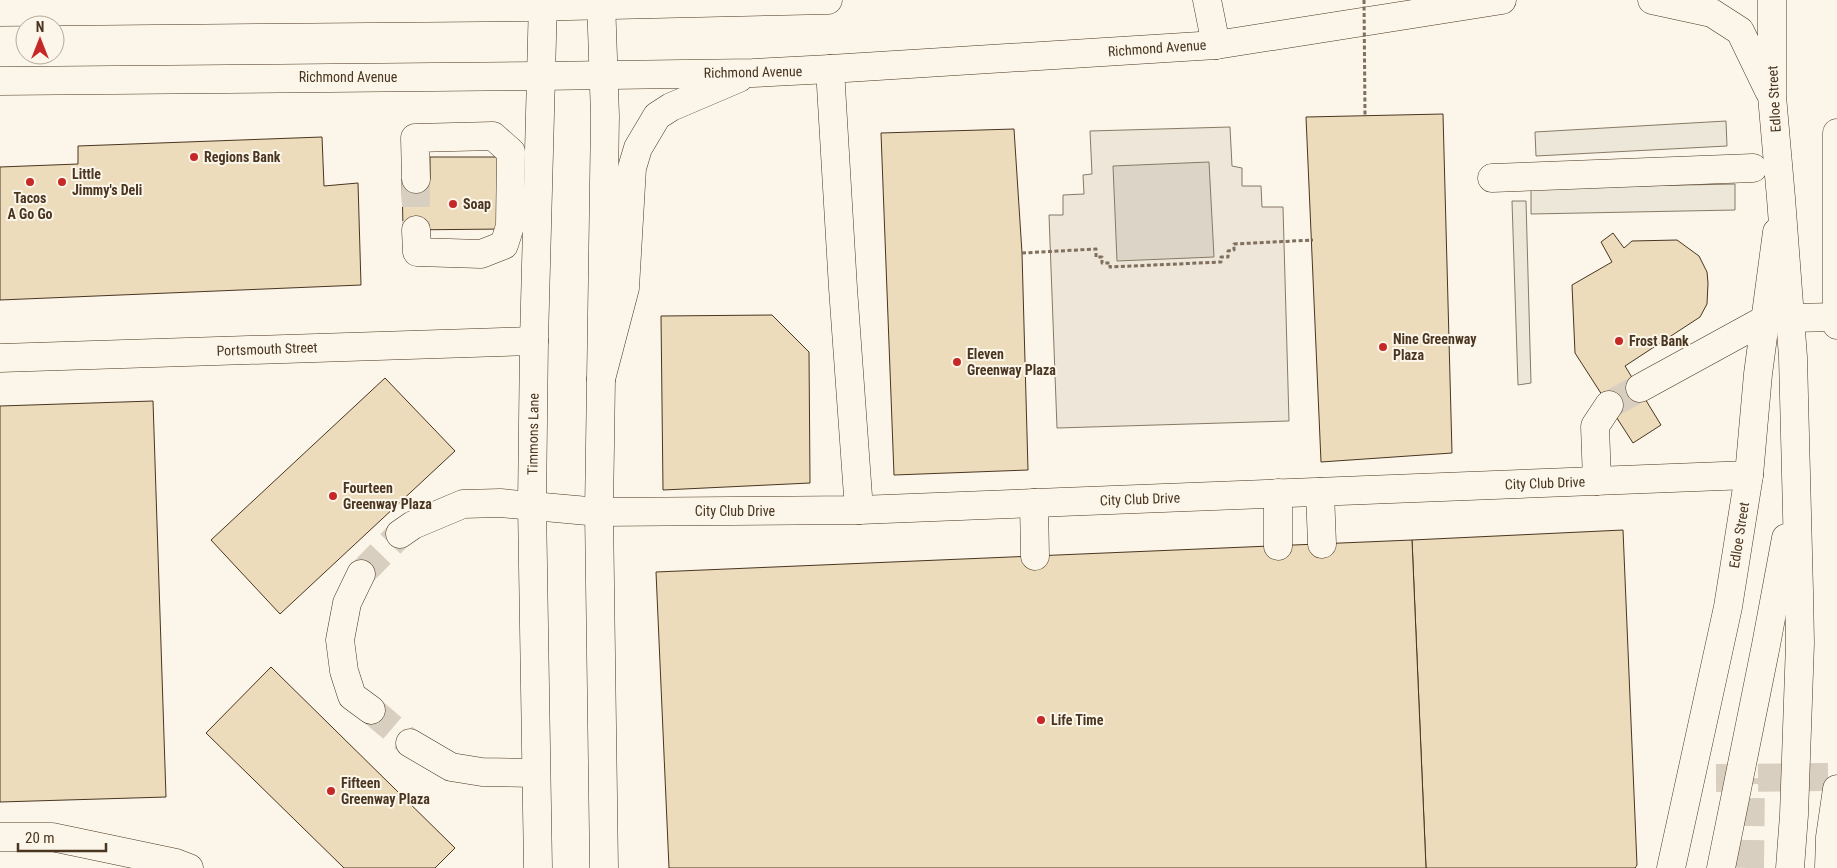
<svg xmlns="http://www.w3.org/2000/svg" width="1837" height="868" viewBox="0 0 1837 868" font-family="'Roboto Condensed',sans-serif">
<rect width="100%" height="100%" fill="#fbf6e9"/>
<path fill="#ede6d9" stroke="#887966" d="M1230,127l2,39 10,2v18h19l1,21h21l6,214 -232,7 -8,-213h14v-20l21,-1 -1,-19 9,-1 -2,-43z"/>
<g fill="#ede7d9" stroke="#887966">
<path d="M1726,121l1,25 -191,10 -1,-24z"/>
<path d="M1735,184v26l-204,4v-26z"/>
<path d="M1512,201h14l5,182 -13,2z"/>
</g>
<path fill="#dcd4c6" stroke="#887966" d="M1209,162l5,95 -97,4 -4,-95z"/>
<g fill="#ecdcbc" stroke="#4a3520">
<path d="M1443,114l9,339 -131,9 -15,-345z"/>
<path d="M1014,129l8,124 6,217 -134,5 -13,-342z"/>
<path d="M322,137l2,49 34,-3 3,102 -361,15v-133l78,-3v-18z"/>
<path d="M430,157h73l1,72 -101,1 -1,-51h28z"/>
<path d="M1613,233l11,15 8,-7 45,-1 22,16 8,16 1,11 -1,21 -7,13 -75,49 36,59 -28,18 -58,-90 -3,-68 40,-23 -11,-20z"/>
<path d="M772,315l37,37 1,131 -147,7 -2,-174z"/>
<path d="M385,378l70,73 -175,163 -69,-74z"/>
<path d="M153,401l13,396 -166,5v-396z"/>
<path d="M1623,530l14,335 -2,3h-209l-14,-328z"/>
<path d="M1412,540l14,328h-757l-13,-296z"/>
<path d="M271,667l184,181 -20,20h-91l-138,-135z"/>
</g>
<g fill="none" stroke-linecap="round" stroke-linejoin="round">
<g stroke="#d8cfc1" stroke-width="28" stroke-dasharray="28 14" stroke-linecap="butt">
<path d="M416,179v51"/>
<path d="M1609,405l31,-17"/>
<path d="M361,574l39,-40"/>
<path d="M371,710l39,33"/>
<path d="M1716,778l121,-1"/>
<path d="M1750,868l1,-90"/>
</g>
<g stroke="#4a3520" stroke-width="29">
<g id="minor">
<path d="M601,0l4,116 -6,396 5,356"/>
<path d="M830,69l13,219 16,222"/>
<path d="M1492,178l261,-10"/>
<path d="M416,179l-1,-41 78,-2 18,16 -1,74 -6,19 -23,9 -64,-2 -1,-22"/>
<path d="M0,358l534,-17"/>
<path d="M1640,388l126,-69"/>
<path d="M1597,481l-2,-55 14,-21"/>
<path d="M1320,492l2,52"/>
<path d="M1278,493v53"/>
<path d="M1034,503l1,53"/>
<path d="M400,534l13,-9 50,-21 37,-1 99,9 260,-2 890,-35"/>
<path d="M361,574l-14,29 -7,37 4,31 8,25 19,14"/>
<path d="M410,743l41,24 31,5 53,1"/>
<path d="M0,837h52l124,26 13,5"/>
<path d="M538,868l-6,-363 2,-164 9,-341"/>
<path d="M1671,868l57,-261 21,-132 9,-101 19,-142"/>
</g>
</g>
<g stroke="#4a3520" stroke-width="29">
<g id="major">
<path d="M1207,0l9,45"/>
<path d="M1652,0l60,13 28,18 29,60"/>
<path d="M1772,0v96l9,102 12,159 6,234 1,52 -6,172 -4,53"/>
<path d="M0,12l526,-5 302,-7"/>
<path d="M0,81l540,-5 213,-3 77,-4 386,-24 286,-45"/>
<path d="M1837,133v192"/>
<path d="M1790,318l47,-1"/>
<path d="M601,379l24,-91 7,-120 6,-20 19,-32 14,-9 68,-29"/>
<path d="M1721,868l45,-223 20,-107"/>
<path d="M1829,868l1,-31 7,-48"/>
</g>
</g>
<path stroke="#7f6f5c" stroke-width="3" stroke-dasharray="4 2.5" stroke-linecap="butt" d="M1022,253l74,-4v8h6v6h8v4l111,-5v-5h7v-6l6,-1v-6l79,-4"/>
<use href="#minor" stroke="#fbf6e9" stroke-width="28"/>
<use href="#major" stroke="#fbf6e9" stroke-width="28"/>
<path stroke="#7f6f5c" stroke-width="3" stroke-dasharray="4 2.5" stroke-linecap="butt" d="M1364,0l1,115"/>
</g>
<g fill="#c62828" stroke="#fbf6e9" stroke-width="2">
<circle cx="194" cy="157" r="5"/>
<circle cx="30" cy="182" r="5"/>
<circle cx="62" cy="182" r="5"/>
<circle cx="453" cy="204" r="5"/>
<circle cx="1619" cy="341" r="5"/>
<circle cx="1383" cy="347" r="5"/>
<circle cx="957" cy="362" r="5"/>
<circle cx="333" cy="496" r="5"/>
<circle cx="1041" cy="720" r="5"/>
<circle cx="331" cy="791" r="5"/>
</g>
<g text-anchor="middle" stroke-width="4" stroke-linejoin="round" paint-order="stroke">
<g font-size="14" fill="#4a3520" stroke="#fbf6e9">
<text transform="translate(1157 48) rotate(-4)" y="5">Richmond Avenue</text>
<text transform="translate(753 72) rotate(-1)" y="5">Richmond Avenue</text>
<text x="348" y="82">Richmond Avenue</text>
<text transform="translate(1774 99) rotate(-93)" y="5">Edloe Street</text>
<text transform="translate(267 349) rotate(-2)" y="5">Portsmouth Street</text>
<text transform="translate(533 434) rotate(-89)" y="5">Timmons Lane</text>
<text transform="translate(1545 483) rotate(-2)" y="5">City Club Drive</text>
<text transform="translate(1140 499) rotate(-2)" y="5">City Club Drive</text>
<text x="735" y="516">City Club Drive</text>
<text transform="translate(1739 535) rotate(-81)" y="5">Edloe Street</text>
</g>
<g font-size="14" font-weight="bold" fill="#4a3520" stroke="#fbf6e9" text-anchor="start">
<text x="204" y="162">Regions Bank</text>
<text x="72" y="179">Little<tspan x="72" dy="16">Jimmy's Deli</tspan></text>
<text x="30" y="203" text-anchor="middle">Tacos<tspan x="30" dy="16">A Go Go</tspan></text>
<text x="463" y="209">Soap</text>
<text x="1393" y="344">Nine Greenway<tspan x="1393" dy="16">Plaza</tspan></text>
<text x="1629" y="346">Frost Bank</text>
<text x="967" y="359">Eleven<tspan x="967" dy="16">Greenway Plaza</tspan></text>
<text x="343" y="493">Fourteen<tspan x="343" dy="16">Greenway Plaza</tspan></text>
<text x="1051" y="725">Life Time</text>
<text x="341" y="788">Fifteen<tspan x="341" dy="16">Greenway Plaza</tspan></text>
</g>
</g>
<g transform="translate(40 40)"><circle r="24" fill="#fbf6e9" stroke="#b4a999"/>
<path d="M0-4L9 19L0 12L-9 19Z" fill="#c62828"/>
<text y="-8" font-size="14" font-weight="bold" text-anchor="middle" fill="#4a3520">N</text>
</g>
<path d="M18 843v8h88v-8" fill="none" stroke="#4a3520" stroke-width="2.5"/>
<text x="25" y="843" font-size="15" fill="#4a3520" stroke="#fbf6e9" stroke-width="4" paint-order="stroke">20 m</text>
</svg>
